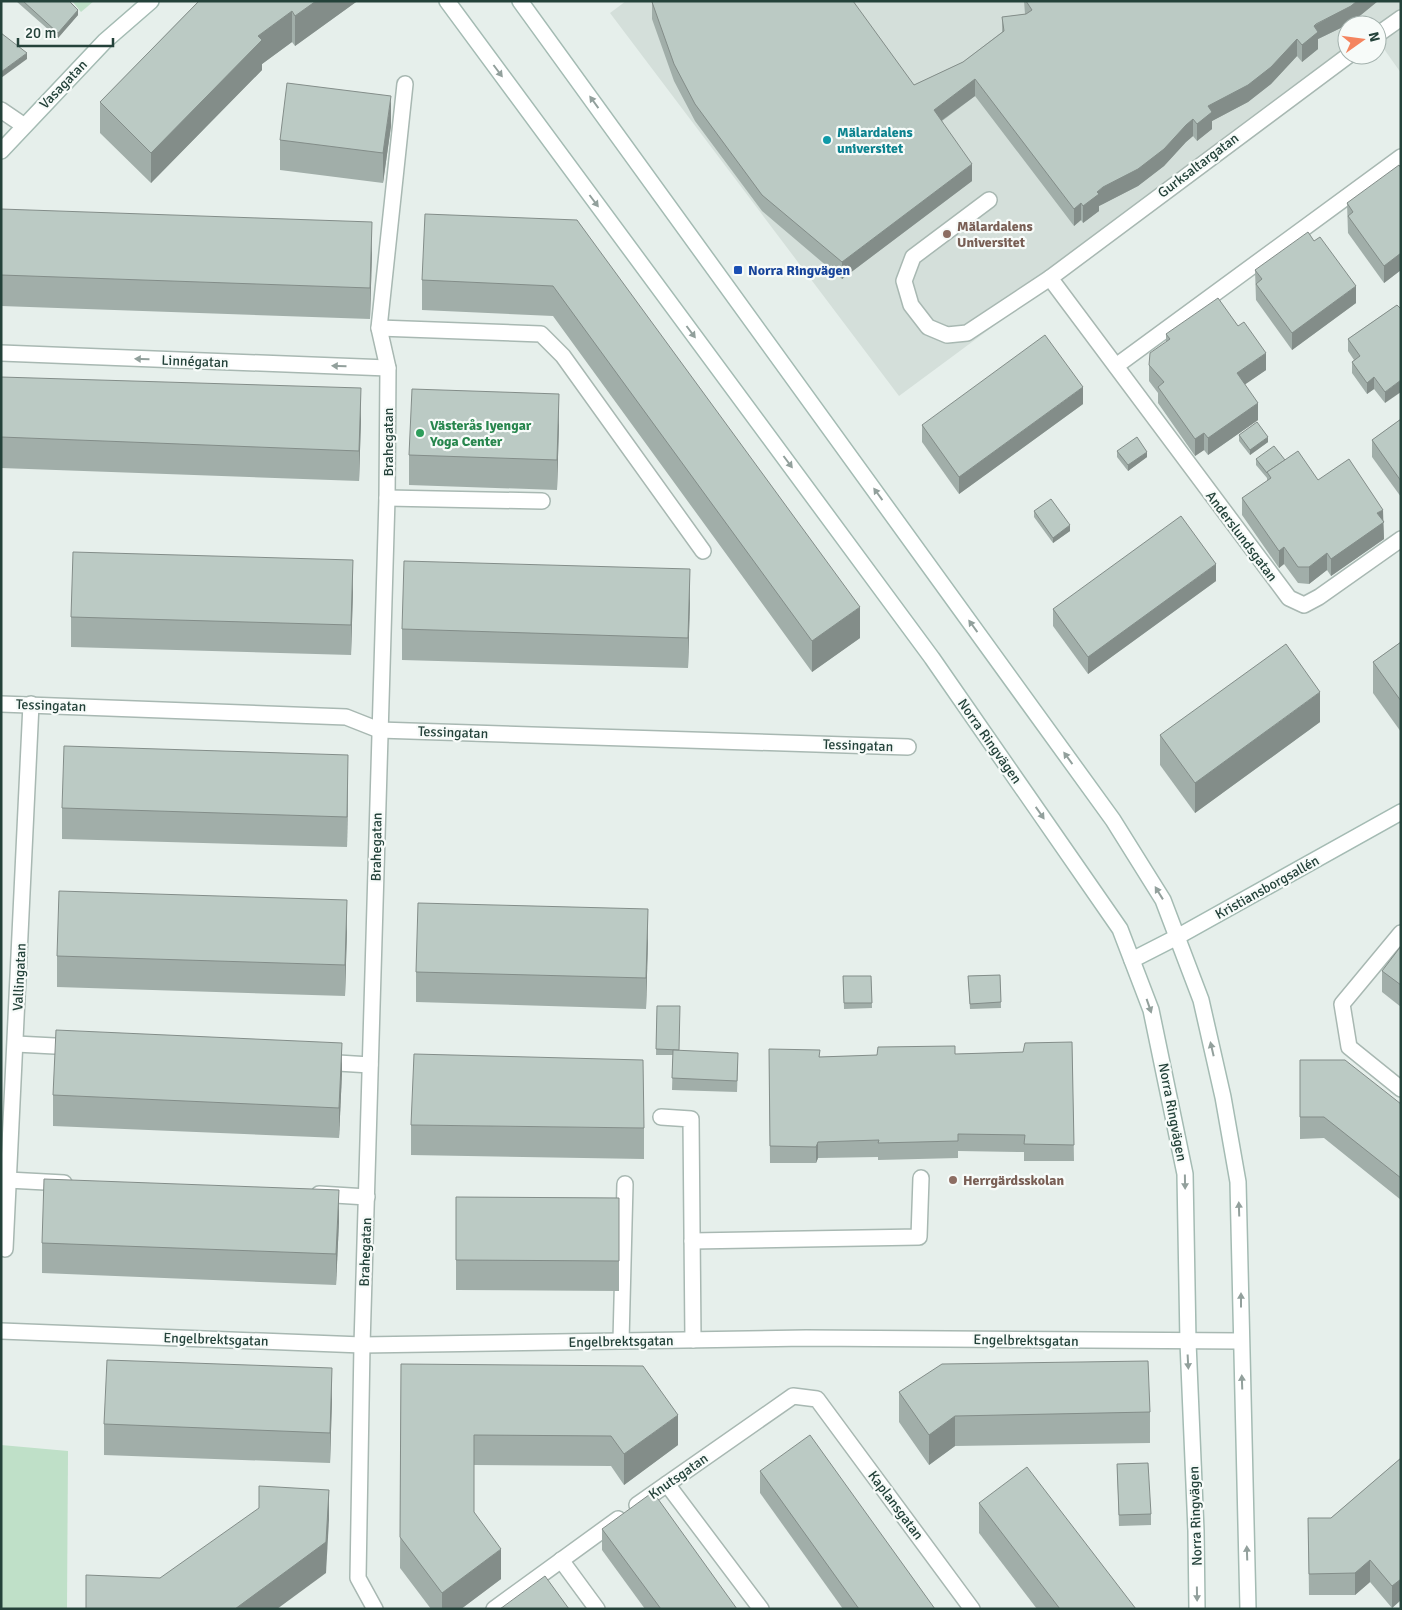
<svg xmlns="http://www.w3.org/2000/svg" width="1402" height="1610" viewBox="0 0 1402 1610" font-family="Signika,sans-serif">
<rect width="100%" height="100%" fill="#e6efeb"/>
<path fill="#d4dfda" d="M626,1h775v72l-22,-31 -2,1v-18h-30v30h13l-461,341 -289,-383z"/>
<g fill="#bfe0c8">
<path d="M72,1h22l-13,11z"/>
<path d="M1,1445l67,6 -1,158h-66z"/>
</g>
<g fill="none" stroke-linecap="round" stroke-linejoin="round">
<g stroke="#a8b8b2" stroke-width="18">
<g id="lane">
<path d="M989,200l-76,57 -9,24 7,24 17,22 19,8 20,-2 83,-55"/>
<path d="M379,328l162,6 22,22 140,195"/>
<path d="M387,498l155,3"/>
<path d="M16,1044l58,3"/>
<path d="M322,1062l48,3"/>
<path d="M661,1117l30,2 2,221"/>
<path d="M8,1180l56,3"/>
<path d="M319,1194l48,3"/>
<path d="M692,1241l227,-4 2,-59"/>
<path d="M621,1341l4,-157"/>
<path d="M667,1484l94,125"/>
<path d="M561,1560l36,49"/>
</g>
</g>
<g stroke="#a8b8b2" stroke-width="18">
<g id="street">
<path d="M1377,35l24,-17"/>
<path d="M1349,55l-299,223 239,320 15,7 15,-8 82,-58"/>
<path d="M1,110l22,15"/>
<path d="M1,353l387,15"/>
<path d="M1116,366l285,-209"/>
<path d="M1,704l345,13 33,13 529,17"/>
<path d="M1401,933l-59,71 7,43 52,42"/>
<path d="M5,1249l26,-545"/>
<path d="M1,1331l361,14 444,-7 434,3"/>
<path d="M637,1505l156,-109 24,3 155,210"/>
<path d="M375,1609l-17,-31 4,-233 25,-847 1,-130 -9,-40 26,-244"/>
<path d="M494,1609l124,-90"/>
</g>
</g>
<g stroke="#a4bbb3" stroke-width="18">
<g id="secondary">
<path d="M447,1l485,657 188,271 31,81 34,164 3,168 8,189 1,78"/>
<path d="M520,1l593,819 50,80 38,100 22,97 15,85 10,427"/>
<path d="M1,151l104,-110 46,-40"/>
<path d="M1132,960l45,-23 224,-125"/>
</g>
</g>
<use href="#lane" stroke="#fff" stroke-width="15"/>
<use href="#street" stroke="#fff" stroke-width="15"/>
<use href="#secondary" stroke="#fff" stroke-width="15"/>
</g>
<g fill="#a1aea9">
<path d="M16,1h53l9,14 -20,23z"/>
<path d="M199,1h157v1l-61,44 -3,-4 -30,22v6l-111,113 -51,-50v-31z"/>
<path d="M1024,1h354l-27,22 -33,16v10l-16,13 -5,-6 -26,28 -23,18 -36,19v8l-15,12 -4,-5 -7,6 -22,24 -26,20 -35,18 -4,2v5l-16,12 -2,-3 -7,6 -99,-130 -33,25 30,60 -130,98 -80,-68 -67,-90 -21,-40 -22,-62v-17l262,83 49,-23 39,-30v-15l23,-3z"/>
<path d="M391,126l-8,57 -103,-13v-30z"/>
<path d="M1401,168v102l-17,13 -36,-50 -1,-30z"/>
<path d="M1,209l371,43 -2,67 -369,-13z"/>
<path d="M577,220l283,418 -48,34 -259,-356 -131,-6v-30z"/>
<path d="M1255,270l101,33 -64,47 -36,-50z"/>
<path d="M1397,305l-12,98 -11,-14 -7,5 -15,-21v-11l2,-2 -6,-9v-12z"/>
<path d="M1166,334l100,36 -21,14 13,36 -50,35 -4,-5 -9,6 -37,-53v-10l-9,-12v-16l17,-23z"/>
<path d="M1,377l360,42 -2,62 -358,-13z"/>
<path d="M1083,404l-124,90 -37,-52v-17z"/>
<path d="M1401,419v78l-29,-40v-17z"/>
<path d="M559,424l-2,66 -148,-5v-30z"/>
<path d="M1239,435l29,7 -18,13 -11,-14z"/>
<path d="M1117,451l30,6 -19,14 -11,-14z"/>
<path d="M1256,459l29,1 33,20 65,41 1,18 -53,37 -4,-6 -18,14 -11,-1 -14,-19 -5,4 -37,-53v-17l25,-17v-3l-11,-13z"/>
<path d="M1034,511l36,20 -17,12 -19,-26z"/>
<path d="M1216,581l-128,93 -35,-48v-17z"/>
<path d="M353,590l-2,65 -280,-8v-30z"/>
<path d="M690,600l-2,68 -286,-8v-31z"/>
<path d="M1401,642v90l-28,-39v-31z"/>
<path d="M1320,722l-125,91 -35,-48v-30z"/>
<path d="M348,785l-1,62 -285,-8v-31z"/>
<path d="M347,930l-2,66 -288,-9v-31z"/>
<path d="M648,940l-2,69 -230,-7v-30z"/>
<path d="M1401,946v61l-19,-15v-21z"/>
<path d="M1000,975l1,33 -31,1 -2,-33z"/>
<path d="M843,976h28l1,32 -28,1z"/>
<path d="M657,1006l22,45 59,13 -1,28 -65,-2 1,-35h-17z"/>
<path d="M1072,1042l2,119h-50v-9l-66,-1v7l-80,2v-3l-60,1 -2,5h-46l-1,-114 51,8 135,-3 68,-2z"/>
<path d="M1300,1060l101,44v96l-77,-62 -24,1z"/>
<path d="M342,1073l-3,65 -286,-12v-31z"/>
<path d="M411,1125l233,3v31l-233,-4z"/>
<path d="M456,1197l163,1v93l-163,-1z"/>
<path d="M339,1221l-3,64 -294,-12v-30z"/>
<path d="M401,1364l277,81 -54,40 -13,-19 -137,-1v47l27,67 -40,30h-30l-31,-41z"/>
<path d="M899,1392l251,20v31l-195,3 -26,19 -30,-43z"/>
<path d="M332,1399l-2,64 -226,-8v-31z"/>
<path d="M1401,1458v142l-9,8 -22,-26 -15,13h-46l-1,-77h23z"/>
<path d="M1117,1464l34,50v11l-32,1z"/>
<path d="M760,1471l175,138h-92l-83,-116z"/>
<path d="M979,1503l157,106h-99l-58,-76z"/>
<path d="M602,1529l135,80h-92l-43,-59z"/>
</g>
<g fill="#838d89">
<path d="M316,1h40v1l-61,44v-30z"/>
<path d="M1357,1h21l-27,22 -33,16v10l-16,13v-17l12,-19z"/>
<path d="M78,10v5l-20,23v-5z"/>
<path d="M292,11v31l-30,22v6l-111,113v-30l107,-117z"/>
<path d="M1297,39v17l-26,28 -23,18 -36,19v8l-15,12v-17l11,-18z"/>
<path d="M27,53v6l-26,19v-6z"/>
<path d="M975,79v17l-41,30v-16z"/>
<path d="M391,96v30l-8,57v-30z"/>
<path d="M1193,119v17l-7,6 -22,24 -26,20 -35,18 -4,2v5l-16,12v-17l14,-14z"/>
<path d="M972,164v17l-130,98v-17z"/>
<path d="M1081,203v17l-7,6v-17z"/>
<path d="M372,222v30l-2,67v-31z"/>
<path d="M1401,253v17l-17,13v-17z"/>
<path d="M1356,286v17l-64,47v-17z"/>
<path d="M1266,353v17l-29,20v-17z"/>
<path d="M1374,377v12l-7,5v-11z"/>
<path d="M1401,380v12l-16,11v-11z"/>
<path d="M1083,387v17l-124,90v-17z"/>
<path d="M361,388v31l-2,62v-30z"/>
<path d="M559,394v30l-2,66v-30z"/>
<path d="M1258,403v17l-50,35v-17z"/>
<path d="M1204,433v17l-9,6v-17z"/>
<path d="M1268,437v5l-18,13v-5z"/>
<path d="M1147,452v5l-19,14v-6z"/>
<path d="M1383,510l1,29 -53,37v-17l46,-46z"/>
<path d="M1070,525v6l-17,12v-5z"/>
<path d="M1284,547v17l-5,4v-17z"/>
<path d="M1327,553v17l-18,14v-17z"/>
<path d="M353,560v30l-2,65v-30z"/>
<path d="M1216,564v17l-128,93v-17z"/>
<path d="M690,569v31l-2,68v-30z"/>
<path d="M860,607v31l-48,34v-31z"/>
<path d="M1320,692v30l-125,91v-30z"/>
<path d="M348,755v30l-1,62v-30z"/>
<path d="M347,900v30l-2,66v-31z"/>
<path d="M648,909v31l-2,69v-31z"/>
<path d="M342,1043v30l-3,65v-30z"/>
<path d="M818,1142v16l-2,5v-16z"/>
<path d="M339,1190v31l-3,64v-31z"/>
<path d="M332,1368v31l-2,64v-30z"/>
<path d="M678,1415v30l-54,40v-31z"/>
<path d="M955,1416v30l-26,19v-30z"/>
<path d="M329,1490v30l-3,53 -49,36h-42z"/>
<path d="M501,1549v30l-40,30h-19v-16z"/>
<path d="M1370,1560v22l-15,13v-22z"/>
<path d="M1401,1579v21l-9,8v-22z"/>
</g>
<g fill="#bbcac4" stroke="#838d89">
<path d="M23,1h46l9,9 -20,23z"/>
<path d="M199,1h117l-21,15 -3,-5 -34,25 4,4 -111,113 -51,-51z"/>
<path d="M654,1h199l61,84 49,-23 41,-31 -2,-14 24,-3 6,-4 -6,-9h331l-6,5 -35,18 -2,2 4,6 -16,13 -5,-6 -26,28 -23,18 -40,21 4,6 -15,12 -4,-5 -7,6 -22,24 -26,20 -35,18 -6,5 2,2 -16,12 -2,-3 -7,6 -99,-130 -41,31 38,54 -130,98 -80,-67 -67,-91 -21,-40 -22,-62z"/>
<path d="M1,33l26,20 -26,19z"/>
<path d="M287,83l104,13 -8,57 -103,-13z"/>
<path d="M1399,165l2,3v85l-17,13 -36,-50 5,-4 -6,-9z"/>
<path d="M1,209l371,13 -2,66 -369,-13z"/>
<path d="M425,214l152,6 283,387 -48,34 -259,-355 -131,-6z"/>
<path d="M1308,232l6,9 6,-4 36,49 -64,47 -36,-49 6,-5 -7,-9z"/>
<path d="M1218,298l20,28 6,-4 22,31 -29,20 21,30 -50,35 -4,-5 -9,6 -37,-52 6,-5 -15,-17 1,-12 20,-14 -4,-5z"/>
<path d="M1397,305l4,4v71l-16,12 -11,-15 -7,6 -15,-21 8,-6 -12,-17z"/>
<path d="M1045,335l38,52 -124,90 -37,-52z"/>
<path d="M1,377l360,11 -2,63 -358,-14z"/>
<path d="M412,389l147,5 -2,66 -148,-5z"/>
<path d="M1401,419v62l-29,-41z"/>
<path d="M1257,422l11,15 -18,13 -11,-15z"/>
<path d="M1137,437l10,15 -19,13 -11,-14z"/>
<path d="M1274,446l11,14 -18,12v1l-11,-14z"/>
<path d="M1298,451l20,29 31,-21 34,51 -6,3 7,9 -53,37 -4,-6 -18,14h-11l-14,-20 -5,4 -37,-53 29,-20 -4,-6z"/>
<path d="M1051,499l19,26 -17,13 -19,-27z"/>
<path d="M1181,516l35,48 -128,93 -35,-48z"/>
<path d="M73,552l280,8 -2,65 -280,-8z"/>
<path d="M404,561l286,8 -2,69 -286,-9z"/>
<path d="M1401,642v59l-28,-39z"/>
<path d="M1286,644l34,48 -125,91 -35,-48z"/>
<path d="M64,746l284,9 -1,62 -285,-9z"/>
<path d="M59,891l288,9 -2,65 -288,-9z"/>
<path d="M418,903l230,6 -2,69 -230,-6z"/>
<path d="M1401,946v39l-19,-14z"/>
<path d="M1000,975l1,27 -31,2 -2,-28z"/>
<path d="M843,976h28l1,27h-28z"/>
<path d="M657,1006h23l-1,44 -23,-1z"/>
<path d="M56,1030l286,13 -3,65 -286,-13z"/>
<path d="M1072,1042l2,103 -50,-1 1,-9 -67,-1v7l-80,2 1,-3 -61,2 -2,5 -46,-1 -1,-97 51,1 -1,7 58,-2 1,-8 77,-1v8l68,-2 2,-9z"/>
<path d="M673,1050l65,3 -1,28 -65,-3z"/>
<path d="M414,1054l229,6 1,68 -233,-3z"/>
<path d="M1300,1060h45l56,44v74l-77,-61h-24z"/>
<path d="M44,1179l295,11 -3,64 -294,-11z"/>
<path d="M456,1197l163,1v63l-163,-1z"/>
<path d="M107,1360l225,8 -2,65 -226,-9z"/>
<path d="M1148,1361l2,51 -195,4 -26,19 -30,-43 43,-28z"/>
<path d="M401,1364l242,2 35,49 -54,39 -13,-18 -137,-1v77l27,37 -59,44 -42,-56z"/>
<path d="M810,1435l125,174h-76l-99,-138z"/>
<path d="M1401,1458v121l-9,7 -22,-26 -15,13 -46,1 -1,-56h23z"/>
<path d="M1148,1463l3,51 -32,1 -2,-51z"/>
<path d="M1027,1467l109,142h-76l-81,-106z"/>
<path d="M259,1486l70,4 -3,52 -91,67h-149v-34l74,3 99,-70z"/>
<path d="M653,1492l84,117h-76l-59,-80z"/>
<path d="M545,1576l24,33h-69z"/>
</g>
<defs><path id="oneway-solid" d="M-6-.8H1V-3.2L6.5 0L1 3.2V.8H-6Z" transform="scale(1.25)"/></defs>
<g fill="#92a09c">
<use href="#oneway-solid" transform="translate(498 71) rotate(53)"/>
<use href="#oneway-solid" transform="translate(594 102) rotate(-126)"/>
<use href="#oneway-solid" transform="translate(594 201) rotate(53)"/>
<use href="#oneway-solid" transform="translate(691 332) rotate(53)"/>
<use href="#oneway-solid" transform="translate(142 359) rotate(-178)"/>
<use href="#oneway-solid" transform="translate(339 366) rotate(-178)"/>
<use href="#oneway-solid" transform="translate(788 462) rotate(53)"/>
<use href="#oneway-solid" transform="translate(878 494) rotate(-126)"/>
<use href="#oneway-solid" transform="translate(973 626) rotate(-126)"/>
<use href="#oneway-solid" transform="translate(1068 758) rotate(-126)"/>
<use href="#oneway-solid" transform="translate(1040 813) rotate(55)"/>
<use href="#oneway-solid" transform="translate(1159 893) rotate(-122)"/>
<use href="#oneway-solid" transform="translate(1149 1006) rotate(71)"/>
<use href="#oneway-solid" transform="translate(1212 1049) rotate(-103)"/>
<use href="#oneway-solid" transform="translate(1185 1182) rotate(89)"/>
<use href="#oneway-solid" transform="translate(1239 1209) rotate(-92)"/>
<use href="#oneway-solid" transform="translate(1241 1300) rotate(-90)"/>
<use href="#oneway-solid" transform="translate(1188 1362) rotate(87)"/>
<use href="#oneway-solid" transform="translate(1242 1382) rotate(-92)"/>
<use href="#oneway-solid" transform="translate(1247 1553) rotate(-92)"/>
<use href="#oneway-solid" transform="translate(1197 1594) rotate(89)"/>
</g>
<circle fill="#0f9aa8" stroke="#f7fbf9" stroke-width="2" cx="827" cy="140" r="5"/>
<g fill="#8d6e63" stroke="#f7fbf9" stroke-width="2">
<circle cx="947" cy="234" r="5"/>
<circle cx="953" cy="1180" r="5"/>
</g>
<rect fill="#1a4fb4" stroke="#f7fbf9" stroke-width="2" x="733" y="265" width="10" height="10" rx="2.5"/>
<circle fill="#2e9e5b" stroke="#f7fbf9" stroke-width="2" cx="420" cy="433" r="5"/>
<g text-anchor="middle" stroke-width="4.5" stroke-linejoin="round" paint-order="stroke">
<g font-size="14" fill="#24423a" stroke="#f7fbf9">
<text transform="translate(63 84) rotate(-46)" y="5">Vasagatan</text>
<text transform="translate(1198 165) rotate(-37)" y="5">Gurksaltargatan</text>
<text transform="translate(195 361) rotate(2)" y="5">Linnégatan</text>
<text transform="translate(388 442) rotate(-90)" y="5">Brahegatan</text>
<text transform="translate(1242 536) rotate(53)" y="5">Anderslundsgatan</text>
<text transform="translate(51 705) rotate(2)" y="5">Tessingatan</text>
<text transform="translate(453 732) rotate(2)" y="5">Tessingatan</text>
<text transform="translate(990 741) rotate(55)" y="5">Norra Ringvägen</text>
<text transform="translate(858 745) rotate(2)" y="5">Tessingatan</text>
<text transform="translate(376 847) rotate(-89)" y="5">Brahegatan</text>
<text transform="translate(1267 887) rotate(-29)" y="5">Kristiansborgsallén</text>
<text transform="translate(19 977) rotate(-87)" y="5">Vallingatan</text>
<text transform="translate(1173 1112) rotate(79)" y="5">Norra Ringvägen</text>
<text transform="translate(365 1252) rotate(-88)" y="5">Brahegatan</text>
<text transform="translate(216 1339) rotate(2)" y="5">Engelbrektsgatan</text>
<text transform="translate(1026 1340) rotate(1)" y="5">Engelbrektsgatan</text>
<text transform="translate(621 1341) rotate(-1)" y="5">Engelbrektsgatan</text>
<text transform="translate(678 1476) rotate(-35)" y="5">Knutsgatan</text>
<text transform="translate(896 1505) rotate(53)" y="5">Kaplansgatan</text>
<text transform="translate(1195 1516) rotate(-92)" y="5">Norra Ringvägen</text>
</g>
<g font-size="14" font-weight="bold" fill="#0d838f" stroke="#f7fbf9" text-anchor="start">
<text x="837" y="137">Mälardalens<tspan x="837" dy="16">universitet</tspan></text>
</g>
<g font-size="14" font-weight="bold" fill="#785e54" stroke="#f7fbf9" text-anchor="start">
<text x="957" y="231">Mälardalens<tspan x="957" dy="16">Universitet</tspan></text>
<text x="963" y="1185">Herrgärdsskolan</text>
</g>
<g font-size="14" font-weight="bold" fill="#164399" stroke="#f7fbf9" text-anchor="start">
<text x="748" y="275">Norra Ringvägen</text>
</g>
<g font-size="14" font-weight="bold" fill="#27864d" stroke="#f7fbf9" text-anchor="start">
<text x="430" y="430">Västerås Iyengar<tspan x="430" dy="16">Yoga Center</tspan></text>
</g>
</g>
<rect width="1402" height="1610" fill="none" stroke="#24423a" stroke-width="5"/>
<g transform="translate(1362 40) rotate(76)"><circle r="24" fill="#f7fbf9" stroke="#a3b1ad"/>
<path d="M0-4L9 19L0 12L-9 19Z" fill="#f4845f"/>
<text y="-8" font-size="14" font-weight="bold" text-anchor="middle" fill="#24423a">N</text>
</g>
<path d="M18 38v8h95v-8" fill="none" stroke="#24423a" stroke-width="2.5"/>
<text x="25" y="38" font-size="15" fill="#24423a" stroke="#f7fbf9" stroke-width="4" paint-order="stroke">20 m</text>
</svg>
